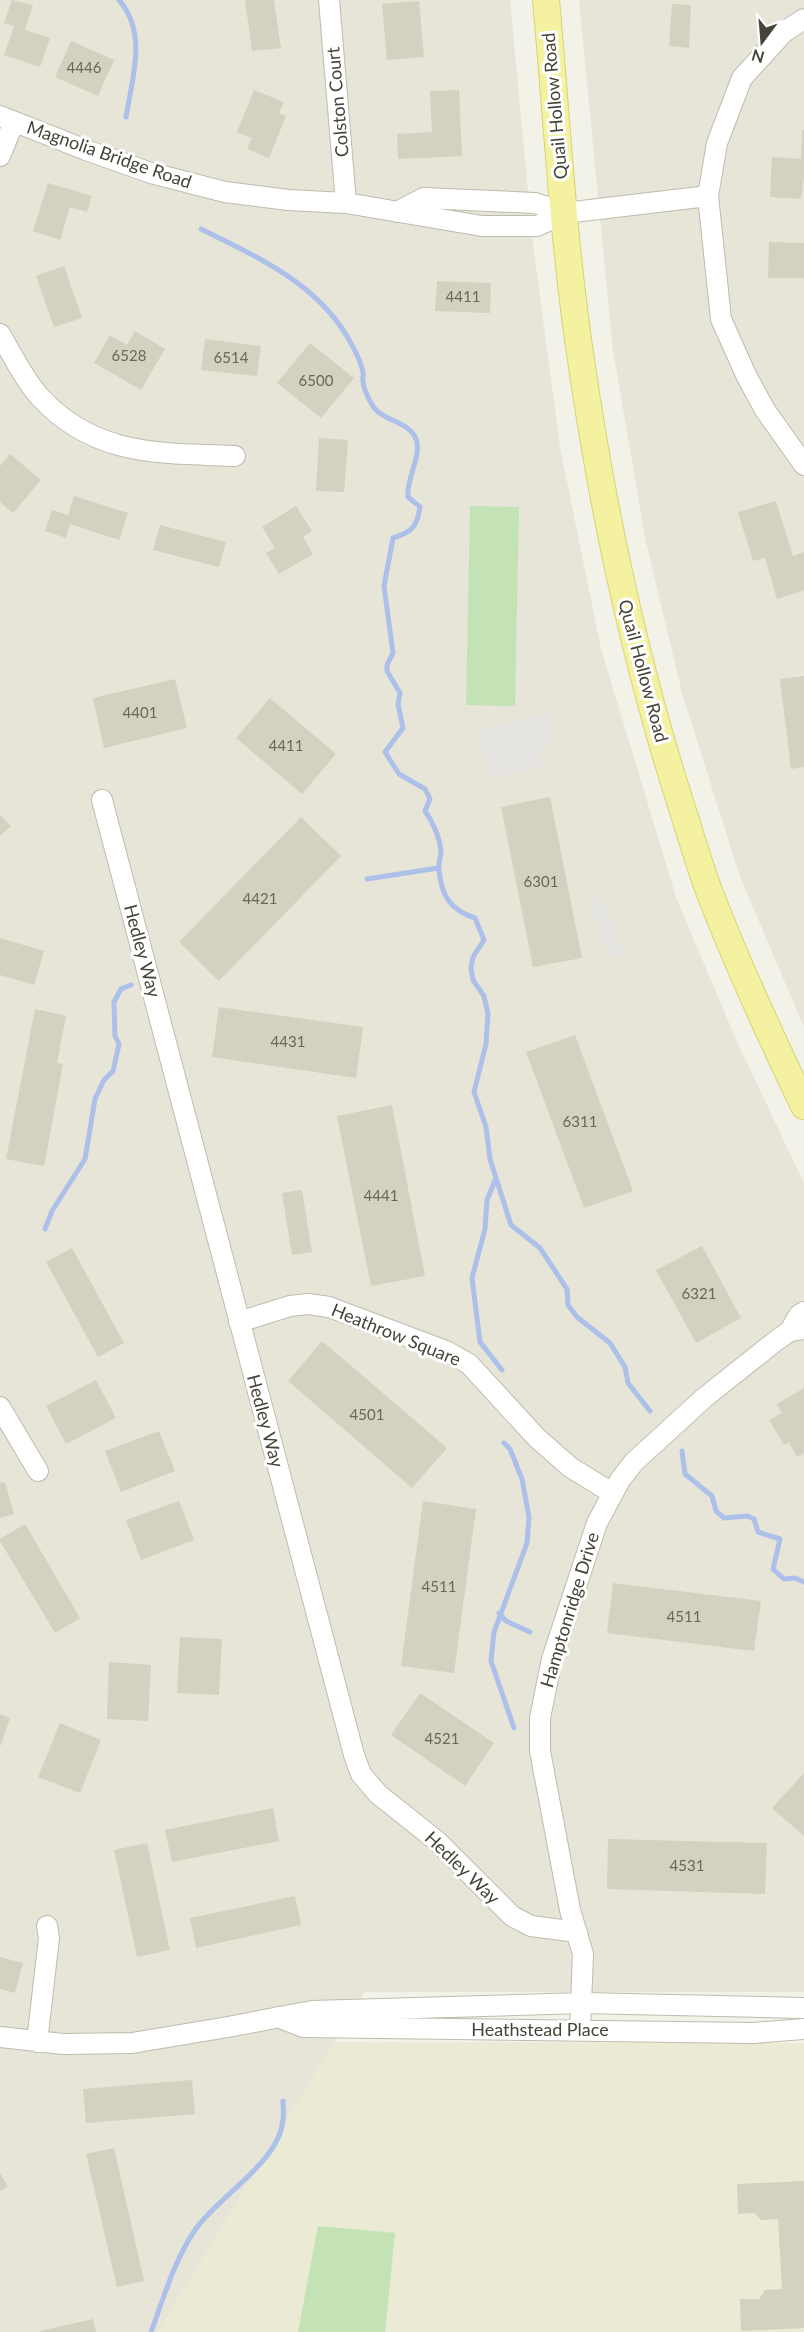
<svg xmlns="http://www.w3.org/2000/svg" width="804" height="2332" font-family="Lato,sans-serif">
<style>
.residential{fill:#e6e5d8}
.education{fill:#eaead5}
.green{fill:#c3e3b6}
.parking{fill:#e5e4e0}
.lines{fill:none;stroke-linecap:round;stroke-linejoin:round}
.stream{stroke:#acc0e9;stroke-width:5}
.building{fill:#d3d1c0}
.minor-casing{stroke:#bdbcad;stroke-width:22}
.major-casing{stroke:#d7d373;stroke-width:28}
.minor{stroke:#fff;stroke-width:20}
.major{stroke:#f4f1a1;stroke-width:26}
.labels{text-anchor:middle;stroke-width:6;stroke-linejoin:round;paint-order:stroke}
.number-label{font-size:15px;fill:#69675a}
.street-label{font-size:18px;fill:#464438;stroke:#fff}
</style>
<rect width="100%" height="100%" fill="#f3f2e9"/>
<path class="residential" d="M0,0H510L533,244L560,447L601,649L677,900L738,1044L804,1183V1992H365L158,2332H0Z
M579,0H804V1027L740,877L682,693L646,542L613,351Z"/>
<path class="education" d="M334,2042L804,2043V2332H158Z"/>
<path class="green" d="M470,506L519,507L515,706L466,705Z
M318,2226L395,2233L385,2332H298Z"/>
<path class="parking" d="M551,713L556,734L540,752L543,765L489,778L477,731Z
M600,895L625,953L611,959L587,900Z"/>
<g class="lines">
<path class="stream" d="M119,0C148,33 132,79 126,117
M201,229C259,258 322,285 353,347C357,354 361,364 363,372C364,376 362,377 363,381C363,388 371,405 376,410C387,421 410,423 416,439C422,457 406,478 408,497L420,507C417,527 412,532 393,538L384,586L393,653L387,665V671L400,693L398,704L403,728L385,752L399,774L425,789L430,799L425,811C434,824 439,835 441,850C441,857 438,863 439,869C441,895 450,910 475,918L484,940L473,957L471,968L473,980L484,996L488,1014L486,1044L474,1092L486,1127L490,1159L511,1225L540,1248L567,1289L568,1305L577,1317L610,1343L625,1367L628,1383L650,1411
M367,879L438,868
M496,1178L487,1200L485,1229L472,1278L480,1342L502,1370
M45,1229L52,1211L85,1159L95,1099L104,1080L113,1071L119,1044L115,1036L114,1002L121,989L131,985
M504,1443L510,1449L522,1479L529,1517L527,1543L494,1632L491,1661L514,1728
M682,1451L685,1474L712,1496L716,1511L724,1518L747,1516L754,1519L758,1532L780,1539L773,1569L784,1579L795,1578L804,1582
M499,1613L506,1621L530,1632
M151,2332C164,2297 174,2261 195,2230C218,2196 279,2163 283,2120C284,2114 283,2107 283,2101"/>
</g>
<path class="building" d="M12,0L33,5L25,30L50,38L40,67L4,55L14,26L4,23Z
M245,0H274L281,48L252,51Z
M419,1L424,57L387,60L382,4Z
M672,4L691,5L689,48L669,46Z
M71,41L114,60L98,96L55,77Z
M254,90L284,102L279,113L286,116L269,158L247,149L252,138L237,132Z
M459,90L462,156L398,159L397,134L432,132L430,91Z
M802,130H804V176L801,199L770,197L772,157L801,159Z
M48,183L92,196L87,212L70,207L60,240L33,231Z
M769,242L804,243V278H768Z
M64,266L82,318L54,327L36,276Z
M437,281L491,283L490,313L435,311Z
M135,331L165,349L141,390L94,363L110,335L127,345Z
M205,339L261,346L257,376L201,370Z
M310,343L354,378L321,418L277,383Z
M319,438L348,440L344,492L316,491Z
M10,454L41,480L13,513L0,502V466Z
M74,496L128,513L119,540L70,524L66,538L45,531L52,510L68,515Z
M776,501L793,556L804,552V590L777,599L765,558L753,561L738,512Z
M296,506L312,531L303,537L313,554L279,574L266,553L275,548L262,527Z
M160,525L226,542L219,567L153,550Z
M804,676V767L791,769L780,679Z
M175,679L187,728L104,748L93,698Z
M270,698L336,754L302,794L236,738Z
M550,797L582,958L533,967L501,807Z
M0,815L11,826L0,836Z
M301,817L341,856L219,981L179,942Z
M0,938L44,951L34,985L0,975Z
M219,1007L363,1027L356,1078L212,1057Z
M35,1009L66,1016L57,1063L63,1064L44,1166L6,1159Z
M575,1035L633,1191L584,1208L526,1052Z
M392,1105L425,1276L371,1286L337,1116Z
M302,1190L312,1252L292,1255L282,1193Z
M702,1246L741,1318L696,1343L656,1270Z
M72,1248L124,1343L98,1357L46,1262Z
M322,1341L447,1448L412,1488L288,1381Z
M96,1380L116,1418L66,1444L46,1406Z
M804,1388V1453L797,1457L789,1442L784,1445L769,1420L782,1413L777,1404Z
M159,1431L175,1471L121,1492L105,1451Z
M5,1482L14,1514L0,1518V1483Z
M179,1501L194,1540L141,1560L126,1520Z
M423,1501L476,1509L454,1673L401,1666Z
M25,1524L80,1618L55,1633L0,1541V1539Z
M613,1583L761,1601L754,1651L607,1633Z
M180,1637L222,1639L219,1695L177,1693Z
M109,1662L151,1665L148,1721L107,1719Z
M420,1693L494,1743L465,1786L391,1735Z
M0,1714L10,1718L0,1747Z
M60,1723L101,1740L80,1793L38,1777Z
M804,1773V1836L772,1808Z
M273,1808L279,1841L172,1862L165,1830Z
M608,1839L767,1843L765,1894L607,1889Z
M147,1843L170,1950L137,1957L114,1850Z
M295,1896L301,1925L196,1948L190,1918Z
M0,1957L23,1963L15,1993L0,1989Z
M192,2080L195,2114L86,2123L83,2089Z
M114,2148L144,2281L117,2287L86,2154Z
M0,2173L8,2187L0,2191Z
M804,2181V2328L741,2331L740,2299H759L765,2290L782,2289L778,2219L761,2220L755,2213L738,2214L737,2184Z
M93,2319L96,2332H40V2331Z"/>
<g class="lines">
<defs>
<path id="minor" d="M329,0L346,203
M804,19L784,32L742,78L717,143L708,196L721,319L746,375L765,410L804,465
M0,116L86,150L151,173L225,192L288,200L346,203L482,226H537L565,213L708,196
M0,156L14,122
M397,212L424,198L535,203L565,213
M0,334C12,354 23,378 39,396C94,457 161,453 235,456
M102,800L354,1755L361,1774L378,1794L437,1841L512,1916L531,1926L577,1932
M239,1322L290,1306L308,1304L329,1307L446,1351L469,1364L537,1438L570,1467L612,1493
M790,1331L799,1315L804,1312
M0,1407L38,1471
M278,2017L303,2027L753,2033L804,2029
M580,2030L583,1954L570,1910L540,1751V1718L552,1659L597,1523L620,1480L634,1462L704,1398L777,1340L790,1331L804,1329
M0,2037L63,2044L132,2043L228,2027L312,2011L582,2003L804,2008
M37,2042L49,1938L47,1926"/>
<path id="major" d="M546,0C557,120 563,241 581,360C603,513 635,662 682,808C691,836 699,864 709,891C737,964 770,1035 804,1106"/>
</defs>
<use href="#minor" class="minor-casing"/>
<use href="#major" class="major-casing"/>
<use href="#minor" class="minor"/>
<use href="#major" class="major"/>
</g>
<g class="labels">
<g class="number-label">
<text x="84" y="73">4446</text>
<text x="463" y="302">4411</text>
<text x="129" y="361">6528</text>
<text x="231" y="363">6514</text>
<text x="316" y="386">6500</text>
<text x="140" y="718">4401</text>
<text x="286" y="751">4411</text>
<text x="541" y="887">6301</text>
<text x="260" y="904">4421</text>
<text x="288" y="1047">4431</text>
<text x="580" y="1127">6311</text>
<text x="381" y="1201">4441</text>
<text x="699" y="1299">6321</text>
<text x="367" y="1420">4501</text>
<text x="439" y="1592">4511</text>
<text x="684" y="1622">4511</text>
<text x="442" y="1744">4521</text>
<text x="687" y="1871">4531</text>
</g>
<g class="street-label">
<text transform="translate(338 102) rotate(-95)" y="6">Colston Court</text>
<text transform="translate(555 106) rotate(-95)" y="6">Quail Hollow Road</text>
<text transform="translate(109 155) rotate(19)" y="6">Magnolia Bridge Road</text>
<text transform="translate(643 671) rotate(75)" y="6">Quail Hollow Road</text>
<text transform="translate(142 951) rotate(75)" y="6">Hedley Way</text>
<text transform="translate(396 1335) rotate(22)" y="6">Heathrow Square</text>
<text transform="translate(265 1421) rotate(75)" y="6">Hedley Way</text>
<text transform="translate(570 1610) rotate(-73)" y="6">Hamptonridge Drive</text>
<text transform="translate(462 1868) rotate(44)" y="6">Hedley Way</text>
<text x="540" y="2036">Heathstead Place</text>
</g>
</g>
<g transform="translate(762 42) rotate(196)" stroke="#ffffff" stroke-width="4.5" paint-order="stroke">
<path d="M0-4.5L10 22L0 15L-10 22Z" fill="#464438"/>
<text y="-9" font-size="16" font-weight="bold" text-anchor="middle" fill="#464438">N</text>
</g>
</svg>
